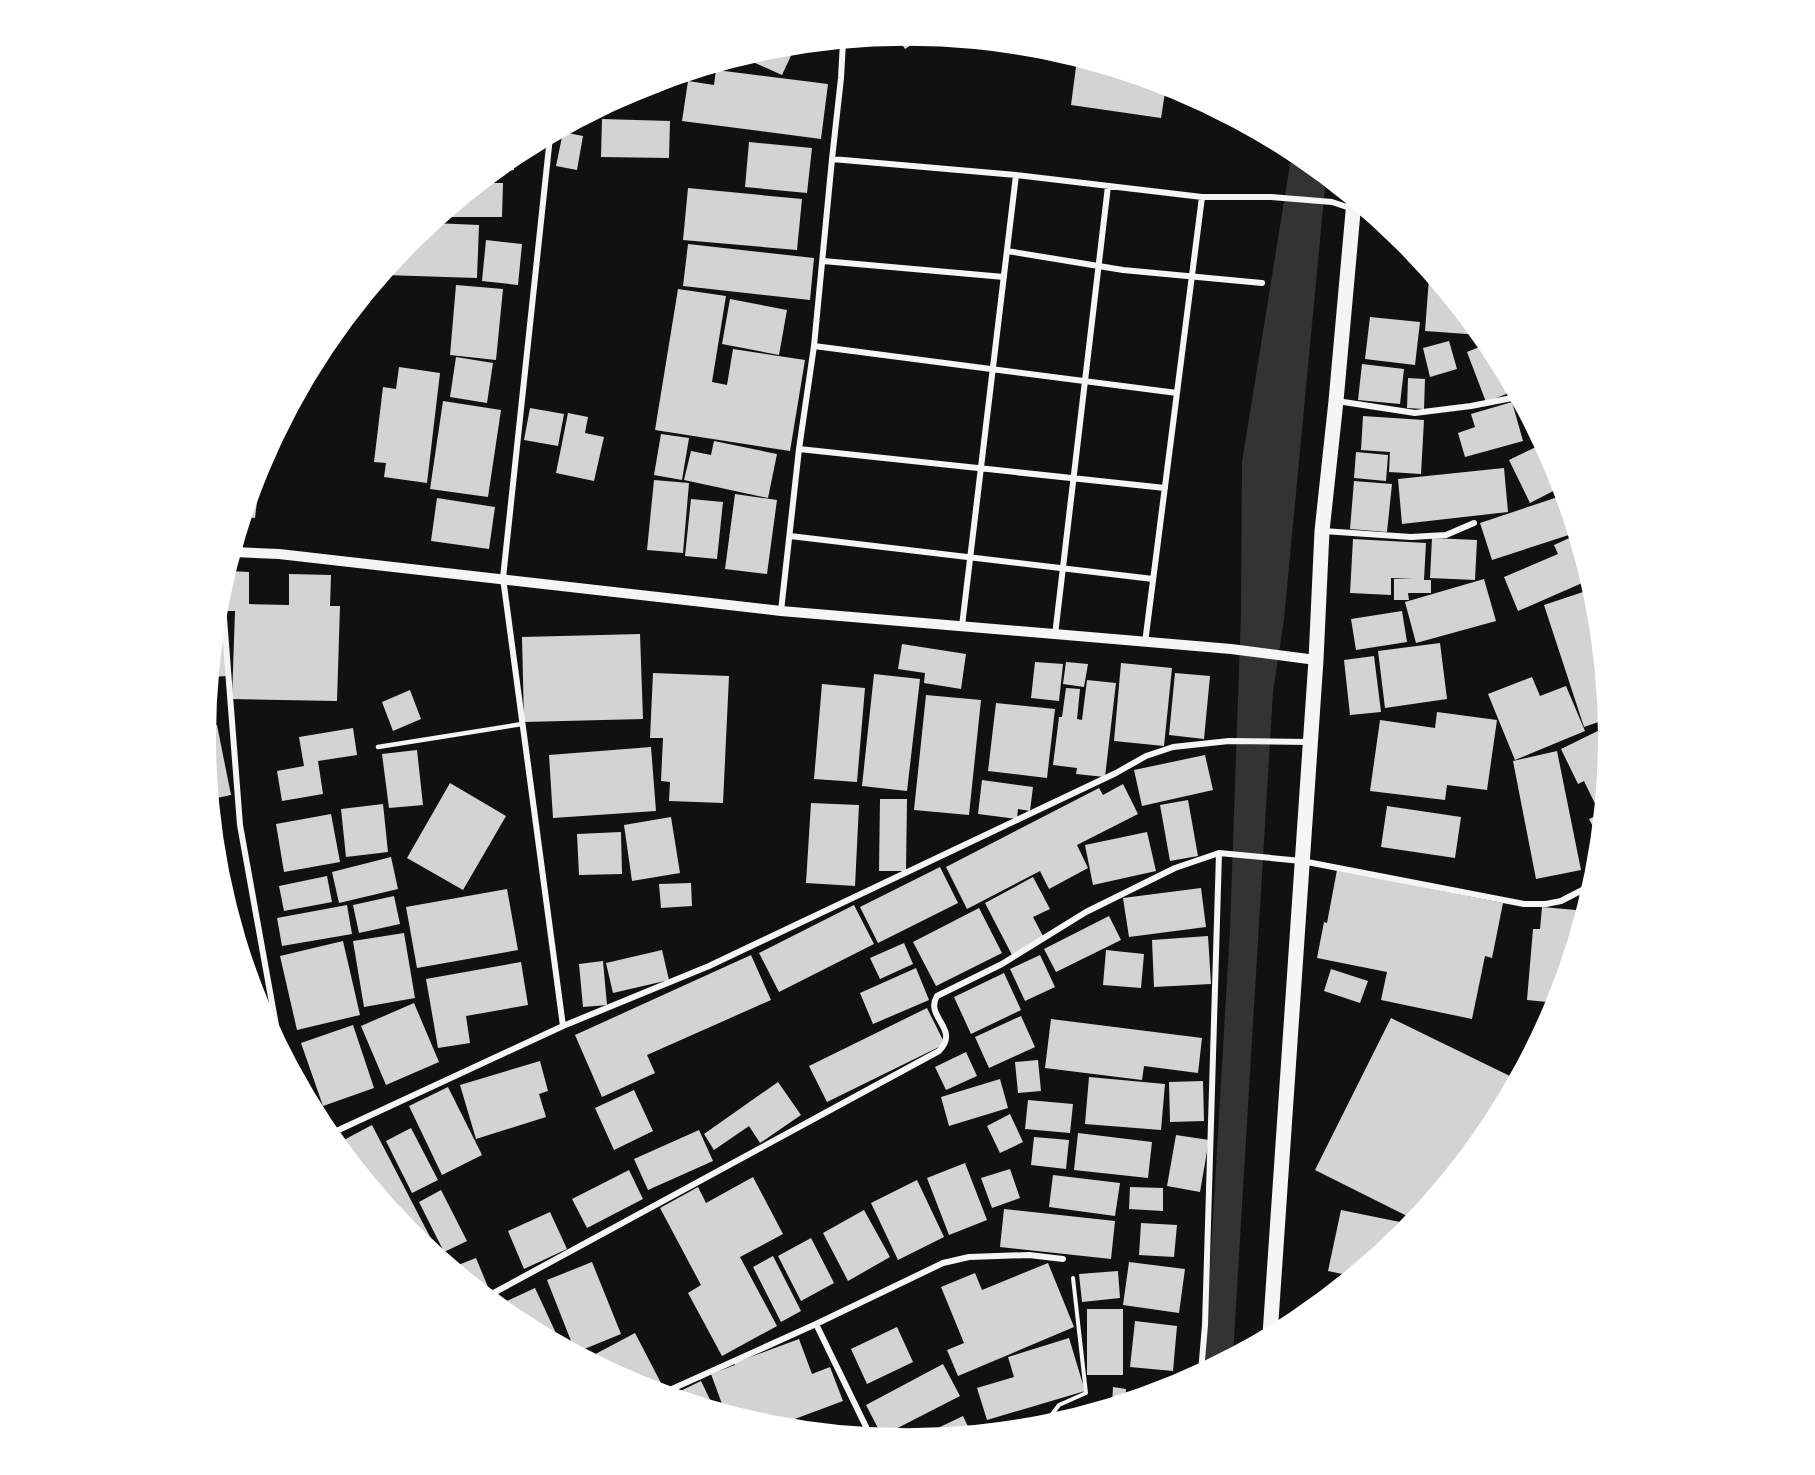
<svg xmlns="http://www.w3.org/2000/svg" width="1815" height="1475" font-family="'Roboto Condensed',sans-serif">
<style>
.water{fill:#333}
.building{fill:#d3d3d3}
.lines{fill:none;stroke-linecap:round;stroke-linejoin:round}
.path{stroke:#f5f5f5;stroke-width:4}
.service{stroke:#f5f5f5;stroke-width:4.5}
.minor{stroke:#f5f5f5;stroke-width:6}
.tertiary{stroke:#f5f5f5;stroke-width:10}
.primary{stroke:#f5f5f5;stroke-width:15}
</style>
<rect width="100%" height="100%" fill="#111"/>
<path class="water" d="M1292,152L1326,177L1284,619L1273,692L1233,1355L1201,1372L1208,1302L1230,929L1241,613L1242,462Z"/>
<path class="building" d="M908,36L923,37L905,49L897,37Z
M795,47L782,75L744,58L771,49Z
M1077,59L1166,86L1161,118L1071,105Z
M728,62L729,64L625,106L622,98L639,89Z
M716,70L828,84L821,139L682,121L688,81L714,85Z
M602,119L670,121L669,158L601,157Z
M563,132L583,136L577,170L556,166Z
M749,142L812,148L807,193L745,187Z
M512,159L514,170L495,173Z
M483,183H503L502,217H441Z
M688,188L802,199L797,250L683,240Z
M433,223L479,225L477,278L384,275L406,248H416L417,237Z
M486,240L522,244L518,285L482,281Z
M688,244L814,258L810,300L683,286Z
M1429,278H1434L1481,335L1425,331Z
M456,285L503,289L496,360L450,355Z
M678,289L726,296L712,382L727,385L733,349L805,360L790,451L655,430Z
M730,299L787,310L779,355L722,344Z
M1370,317L1420,322L1415,365L1365,359Z
M1449,341L1457,369L1430,377L1423,348Z
M1487,344L1514,391L1486,402L1467,352Z
M456,357L493,363L487,403L450,397Z
M1362,364L1404,369L1400,404L1358,400Z
M399,367L440,373L427,483L384,477L386,463L374,462L383,387L396,389Z
M1408,378L1425,379L1424,409L1407,408Z
M443,401L501,410L488,497L430,489Z
M1512,402L1523,441L1465,457L1458,433L1475,427L1471,414Z
M530,408L564,414L558,446L524,440Z
M568,413L588,417L585,433L604,437L594,481L556,473Z
M1363,416L1424,420L1421,474L1389,472L1390,452L1361,450Z
M661,434L689,438L682,480L654,475Z
M714,441L777,454L768,498L684,480L691,451L711,455Z
M1542,444L1556,469L1561,487L1530,503L1509,460Z
M1356,452L1388,455L1386,481L1354,478Z
M1504,468L1508,512L1402,524L1398,479Z
M654,480L689,483L683,553L647,550Z
M1354,481L1392,484L1387,532L1350,529Z
M255,484L259,485L255,518L245,517Z
M735,494L777,500L767,574L725,569Z
M1564,495L1575,533L1492,560L1480,523Z
M437,498L495,507L489,549L431,541Z
M691,499L723,502L717,559L685,556Z
M1576,535L1589,580L1518,611L1504,577L1558,554L1554,545Z
M1432,538L1477,540L1475,580L1430,578Z
M1353,539L1426,543L1424,580H1431V593H1408L1409,600H1394V579H1413L1391,578V595L1350,593Z
M228,571L249,572V604L289,605V574L331,575L330,606H340L337,701L232,699L235,611H227Z
M1484,579L1496,621L1416,643L1405,602Z
M1592,589L1596,601L1607,719L1584,727L1544,605Z
M219,605L227,676L212,677Z
M1402,611L1407,642L1356,650L1351,619Z
M640,634L643,719L524,722L522,637Z
M1440,643L1447,699L1385,708L1378,651Z
M902,644L966,654L961,689L924,683L925,673L898,669Z
M1374,656L1381,712L1350,715L1344,660Z
M1035,662L1063,664L1059,701L1031,698Z
M1066,662L1088,664L1084,687L1063,684Z
M1121,663L1172,668L1164,746L1114,741Z
M653,673L729,676L723,803L669,801L670,782L661,781L663,738H650Z
M1175,673L1210,676L1204,739L1169,735Z
M874,674L920,679L907,791L862,786Z
M1532,677L1540,696L1566,686L1585,731L1515,760L1488,694Z
M1087,680L1116,683L1105,777L1076,774L1077,768L1053,765L1059,717H1062L1066,688L1080,689L1077,719L1082,720Z
M822,684L865,688L857,782L814,779Z
M410,690L421,719L393,731L382,702Z
M926,695L981,700L969,815L914,810Z
M996,703L1055,709L1047,778L988,771Z
M1437,712L1497,720L1487,790L1447,785L1445,800L1370,791L1380,720L1435,728Z
M217,725L231,795L212,799L206,737L207,727Z
M1608,726L1609,738L1599,838L1589,819L1600,814L1584,781L1578,784L1561,749Z
M353,728L357,755L318,761L323,794L282,801L277,771L304,766L299,737Z
M651,747L656,811L553,818L549,755Z
M417,750L423,805L389,808L382,754Z
M1557,751L1581,870L1536,879L1513,761Z
M1205,755L1213,790L1142,806L1134,770Z
M982,780L1033,787L1030,811L1018,809L1017,819L978,814Z
M450,783L506,816L463,890L407,858Z
M1123,784L1138,814L1077,845L1088,868L1049,889L1040,871L967,909L946,867L1099,788L1103,795Z
M880,799H907L906,871H879Z
M1188,800L1198,856L1170,861L1160,805Z
M811,803L859,805L855,886L806,883Z
M383,804L388,852L346,857L341,809Z
M1387,806L1461,817L1455,858L1381,847Z
M331,814L340,862L284,872L276,824Z
M671,817L680,873L632,881L624,825Z
M621,832L622,874L579,875L577,834Z
M1147,832L1156,871L1093,885L1085,845Z
M391,857L398,889L339,903L332,872Z
M940,867L958,903L878,943L860,907Z
M1337,870L1503,903L1492,958L1485,956L1472,1019L1381,1000L1387,972L1317,958L1324,922L1327,923Z
M327,876L332,902L284,911L279,886Z
M1033,877L1050,909L1033,917L1044,938L1012,955L985,903Z
M691,883L692,906L661,908L659,884Z
M1201,888L1206,927L1129,937L1123,898Z
M507,889L518,950L417,968L406,907Z
M394,896L400,924L359,933L353,905Z
M347,905L352,934L282,946L277,918Z
M854,905L874,944L779,992L759,953Z
M1542,907L1576,910L1573,949L1557,1003L1527,1000L1533,929H1540Z
M979,908L1002,953L936,986L913,942Z
M1109,916L1121,940L1056,972L1044,949Z
M404,933L415,998L364,1007L353,941Z
M1208,936L1211,984L1154,987L1152,940Z
M343,941L360,1015L297,1030L280,956Z
M904,943L913,964L880,979L870,958Z
M662,950L669,980L613,993L606,963Z
M1106,950L1144,954L1141,988L1103,985Z
M751,955L771,1000L647,1055L655,1073L602,1097L575,1035Z
M1040,955L1055,987L1025,1001L1010,969Z
M603,961L607,1005L583,1007L579,964Z
M521,962L528,1005L466,1016L470,1043L438,1048L426,979Z
M916,968L929,1000L873,1024L860,993Z
M1331,969L1368,981L1360,1003L1324,991Z
M1004,973L1021,1010L971,1034L954,997Z
M414,1003L439,1062L386,1085L361,1026Z
M927,1008L945,1044L827,1102L809,1066Z
M1021,1016L1035,1047L989,1068L975,1037Z
M1391,1018L1516,1079L1491,1128L1415,1220L1315,1170Z
M1051,1019L1202,1038L1198,1073L1144,1066L1142,1080L1045,1068Z
M353,1025L374,1088L323,1106L301,1043Z
M966,1052L977,1076L946,1090L935,1067Z
M1038,1060L1041,1091L1018,1093L1015,1062Z
M540,1061L548,1091L539,1094L546,1117L476,1139L460,1085Z
M1089,1077L1165,1084L1161,1130L1085,1124Z
M1000,1079L1008,1108L949,1126L941,1097Z
M1203,1081L1204,1121L1170,1122L1169,1082Z
M778,1082L801,1115L760,1143L749,1126L714,1150L704,1134Z
M448,1087L482,1155L442,1175L409,1106Z
M634,1090L653,1131L614,1150L595,1108Z
M1028,1100L1073,1104L1070,1133L1025,1129Z
M1010,1114L1023,1142L1000,1153L987,1126Z
M372,1125L441,1258L411,1233L346,1153L340,1142Z
M411,1128L438,1180L412,1193L386,1141Z
M699,1130L713,1161L648,1190L634,1159Z
M1078,1133L1152,1142L1148,1178L1074,1170Z
M1176,1135L1209,1140L1200,1192L1167,1186Z
M1034,1137L1069,1140L1066,1169L1031,1165Z
M965,1163L987,1220L949,1235L927,1178Z
M1010,1169L1020,1198L992,1208L981,1178Z
M629,1170L643,1199L587,1228L572,1199Z
M1053,1175L1120,1183L1115,1216L1049,1207Z
M753,1177L783,1234L740,1257L777,1326L722,1356L688,1293L701,1285L660,1208L698,1187L706,1203Z
M917,1180L944,1237L898,1260L871,1203Z
M1130,1187L1163,1188V1211L1129,1209Z
M441,1190L467,1241L444,1252L419,1202Z
M1004,1209L1115,1221L1111,1259L1000,1247Z
M864,1210L890,1257L848,1281L823,1233Z
M1341,1210L1405,1223L1403,1234L1352,1276L1328,1271Z
M550,1212L567,1249L524,1269L508,1231Z
M1141,1223L1177,1225L1174,1257L1139,1255Z
M811,1238L834,1283L801,1301L778,1256Z
M773,1256L801,1311L781,1322L753,1267Z
M476,1258L488,1287L480,1290L453,1267Z
M592,1262L621,1334L577,1352L575,1351L547,1280Z
M1129,1262L1185,1269L1179,1313L1123,1305Z
M1048,1263L1074,1327L958,1376L947,1350L964,1343L941,1287L975,1273L982,1290Z
M1118,1271L1120,1298L1082,1302L1079,1274Z
M535,1288L561,1344L517,1321L498,1305Z
M1087,1309H1123V1375H1087Z
M1135,1321L1177,1326L1173,1371L1130,1367Z
M897,1327L913,1362L867,1384L851,1349Z
M635,1333L661,1383L650,1389L639,1385L588,1358Z
M1069,1338L1085,1391L987,1420L977,1388L1014,1377L1008,1357Z
M799,1339L812,1374L830,1367L843,1401L776,1426L725,1412L711,1374L735,1365L734,1363Z
M943,1364L960,1396L882,1436L866,1405Z
M701,1381L714,1408L672,1395Z
M1113,1387L1126,1389L1125,1401L1112,1405Z
M1161,1389V1390L1133,1399L1132,1393Z
M963,1416L971,1433L917,1438Z"/>
<g class="lines">
<path class="path" d="M1043,1426L1059,1405L1086,1393L1073,1278"/>
<path class="service" d="M378,747L522,724"/>
<path class="minor" d="M832,159L1016,175L1202,197H1271L1332,202L1353,209
M1007,251L1123,270L1262,283
M823,261L1004,277
M814,346L1177,393
M1337,401L1415,413L1471,406L1517,397
M799,449L1165,488
M1323,531L1411,537L1446,535L1474,523
M790,536L1153,579
M222,592L240,825L279,1042
M781,611L799,449L814,346L832,159L841,78L843,42
M962,626L1016,175
M1055,635L1108,186
M1145,643L1202,197
M563,1026L709,966L1116,773L1146,756L1173,747L1229,741L1310,742
M330,1134L563,1026L503,578L550,137
M488,1296L939,1051C961,1029 924,1017 937,996L1002,964L1086,912L1175,868L1219,853L1302,861L1524,904H1546L1561,901L1592,885
M1201,1372L1205,1325L1219,853
M663,1393L816,1324
M870,1435L816,1324L943,1263L969,1257L1029,1255L1063,1259"/>
<path class="tertiary" d="M234,552L279,554L781,611L1231,649L1316,660"/>
<path class="primary" d="M1270,1335L1316,660L1322,531L1336,401L1354,201"/>
</g>
<path d="M0 0H1815V1475H0ZM216 737a691 691 0 1 1 1382 0a691 691 0 1 1-1382 0Z" fill="#fff" fill-rule="evenodd"/>
</svg>
